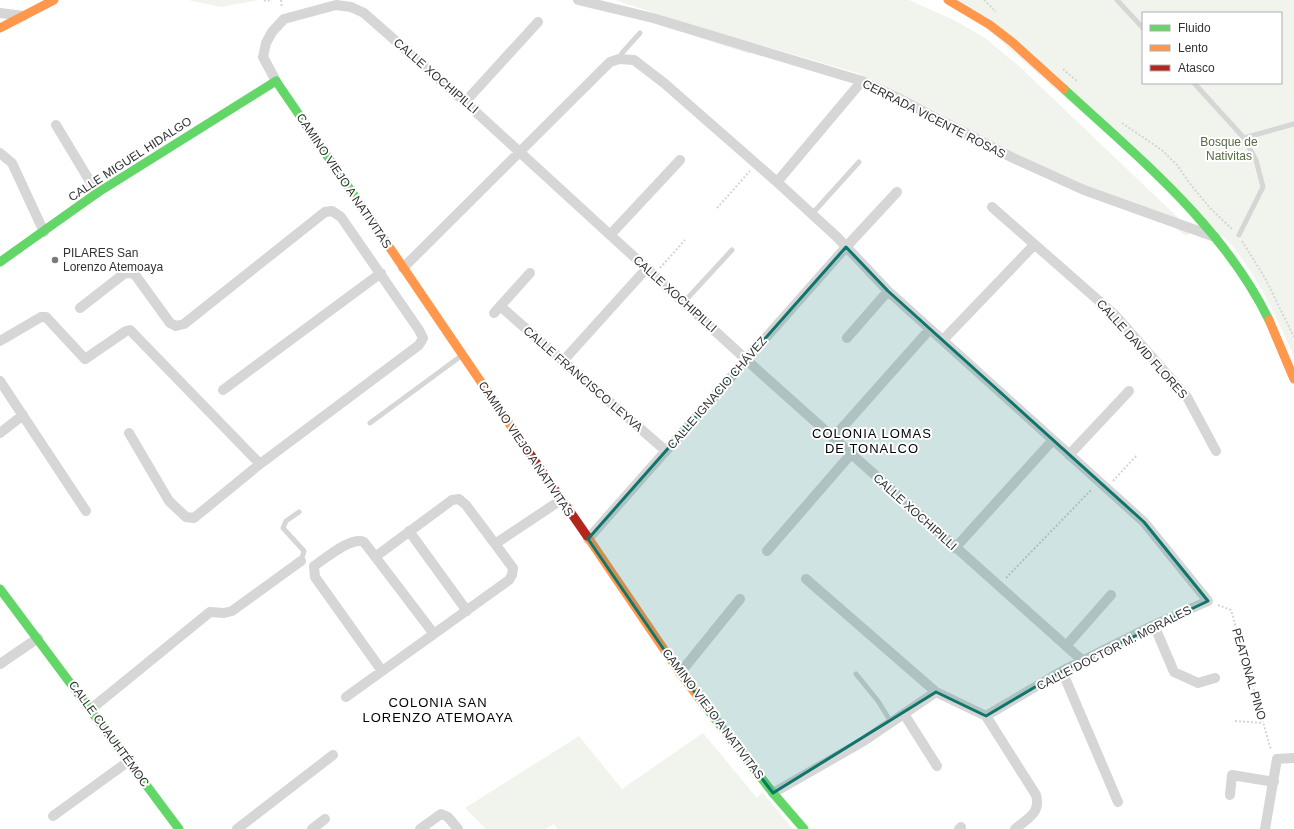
<svg xmlns="http://www.w3.org/2000/svg" width="1294" height="829" font-family="Helvetica,sans-serif">
<style>
.green{fill:#f1f4ed;fill-rule:evenodd}
.lines{fill:none;stroke-linecap:round;stroke-linejoin:round}
.path{stroke:#d5d5d5;stroke-width:2;stroke-dasharray:2 2;stroke-linecap:butt}
.lane{stroke:#d6d6d6;stroke-width:5}
.street{stroke:#d6d6d6;stroke-width:10}
.fast{stroke:#63d668;stroke-width:9}
.slow{stroke:#ff974d;stroke-width:9}
.jam{stroke:#b3261e;stroke-width:9}
.marked{fill:#0f766e;fill-opacity:0.2;stroke:#0f766e;stroke-width:3;stroke-linejoin:round}
.poi-dot{fill:#7a7a7a;stroke:#fff;stroke-width:1.5}
.labels{text-anchor:middle;stroke-width:4;stroke-linejoin:round;paint-order:stroke}
.street-label{font-size:12px;fill:#323232;stroke:#fff}
.park-label{font-size:12px;fill:#546c41;stroke:#fff}
.poi-label{font-size:12px;fill:#323232;stroke:#fff;text-anchor:start}
.neighbourhood-label{font-size:13px;letter-spacing:1px;fill:#000;stroke:#fff}
</style>
<rect width="100%" height="100%" fill="#fff"/>
<path class="green" d="M188,0H259L221,7Z
M615,0H909L956,21L985,38L1019,66L1193,232L1186,236L1175,228L1074,191L999,154L942,114L857,73L754,43L750,54L660,25L664,16Z
M954,0H1294V356C1276,316 1257,275 1228,241ZM1143,13H1281V83H1143Z
M703,733L757,798L762,792L793,829H557L554,824L545,829H486L465,808L579,736L622,789Z"/>
<g class="lines">
<path class="path" d="M264,0L266,1L272,0
M281,0L282,8
M984,0L996,12
M1063,69L1078,82
M1122,123L1163,151L1177,165L1191,185L1210,208L1233,230
M717,208L750,171
M1242,241L1265,278L1294,337
M660,268L685,240
M1113,481L1137,455
M1006,578L1092,489
M1218,605L1231,610L1271,750
M1235,721L1263,723"/>
<path class="lane" d="M1117,0L1143,28
M619,59L622,53L640,33
M1194,83L1244,138L1256,160L1263,187L1239,235
M1244,138L1294,124
M812,214L859,162
M684,302L732,250
M370,423L461,356
M299,512L286,521L283,528L304,551L301,561
M856,674L878,701L891,722"/>
<path class="street" d="M578,0L653,18L862,81L898,98L1013,158L1084,190L1215,237
M0,13L23,16
M276,81L263,57L266,43L272,32L284,19L336,5L351,7L364,13L465,102L762,374L1083,661
M465,102L538,22
M56,125L97,193
M0,153L12,163L44,232
M777,182L862,81
M992,207L1115,315L1187,397L1216,451
M610,235L680,160
M403,268L610,62L619,59L634,60L664,83L777,182L837,237L888,291L1144,522L1208,601L1154,625L1062,671L986,716
M500,306L666,451
M80,308L125,273H131L136,276L170,323L176,326L184,324L325,212L332,211L341,217L419,330L423,338L419,345L260,464L194,518L186,517L169,501L129,433
M494,313L530,273
M847,338L888,291
M943,340L1034,245
M0,341L41,317H46L85,359L126,331L130,330L260,464
M563,361L647,268
M0,381L86,511
M223,390L381,273
M0,433L23,415
M833,438L930,329
M1069,455L1129,391
M409,531L467,611
M588,539L846,247L897,192
M495,544L561,500
M955,548L1052,441
M767,551L851,454
M806,579L936,692
M1154,625L1174,672L1198,683L1215,678
M1066,646L1111,595
M0,664L38,638
M382,671L315,577L314,566C325,559 351,536 364,542L434,634
M1062,671L1118,802
M680,673L740,599
M346,697L509,580L512,575L513,568L466,505L459,499L452,500L375,557
M91,709L210,612L224,613L232,611L301,561
M904,714L937,766
M986,716L1036,795C1041,813 1028,818 1015,829
M773,793L862,742L936,692L986,716
M1230,795L1232,775L1274,782
M53,816L129,761
M237,829L333,755
M312,829L325,819
M420,829L441,814L448,817L458,829
M959,829L961,827
M1265,829L1277,759L1294,758"/>
<path class="fast" d="M1064,89C1140,159 1223,226 1269,320
M0,262L97,193L276,81L371,220
M0,589L179,829
M705,706L773,793L804,829"/>
<path class="slow" d="M948,0L990,25L1012,42L1064,89
M0,28L54,0
M371,220L517,435
M1269,320L1294,379
M587,536L680,673L705,706"/>
<path class="jam" d="M517,435L587,536"/>
</g>
<path class="marked" d="M846,247L888,291L1144,522L1208,601L1062,671L986,716L936,692L773,793L680,673L588,539Z"/>
<circle class="poi-dot" cx="55" cy="260" r="4"/>
<g class="labels">
<g class="street-label">
<text transform="translate(436 76) rotate(41)" y="4">CALLE XOCHIPILLI</text>
<text transform="translate(934 119) rotate(27)" y="4">CERRADA VICENTE ROSAS</text>
<text transform="translate(130 159) rotate(-33)" y="4">CALLE MIGUEL HIDALGO</text>
<text transform="translate(344 181) rotate(56)" y="4">CAMINO VIEJO A NATIVITAS</text>
<text transform="translate(675 294) rotate(42)" y="4">CALLE XOCHIPILLI</text>
<text transform="translate(1142 349) rotate(48)" y="4">CALLE DAVID FLORES</text>
<text transform="translate(583 379) rotate(41)" y="4">CALLE FRANCISCO LEYVA</text>
<text transform="translate(717 393) rotate(-49)" y="4">CALLE IGNACIO CHÁVEZ</text>
<text transform="translate(526 449) rotate(56)" y="4">CAMINO VIEJO A NATIVITAS</text>
<text transform="translate(915 512) rotate(42)" y="4">CALLE XOCHIPILLI</text>
<text transform="translate(1114 648) rotate(-27)" y="4">CALLE DOCTOR M. MORALES</text>
<text transform="translate(1249 674) rotate(74)" y="4">PEATONAL PINO</text>
<text transform="translate(713 714) rotate(53)" y="4">CAMINO VIEJO A NATIVITAS</text>
<text transform="translate(109 734) rotate(54)" y="4">CALLE CUAUHTÉMOC</text>
</g>
<g class="park-label">
<text x="1229" y="146">Bosque de<tspan x="1229" dy="14">Nativitas</tspan></text>
</g>
<g class="poi-label">
<text x="63" y="257">PILARES San<tspan x="63" dy="14">Lorenzo Atemoaya</tspan></text>
</g>
<g class="neighbourhood-label">
<text x="872" y="438">COLONIA LOMAS<tspan x="872" dy="15">DE TONALCO</tspan></text>
<text x="438" y="707">COLONIA SAN<tspan x="438" dy="15">LORENZO ATEMOAYA</tspan></text>
</g>
</g>
<rect x="1142" y="12" width="140" height="72" fill="#ffffff" stroke="#adadad"/>
<rect x="1150" y="25" width="20" height="6" fill="#63d668" stroke="#adadad"/>
<text x="1178" y="32" font-size="12" fill="#323232">Fluido</text>
<rect x="1150" y="45" width="20" height="6" fill="#ff974d" stroke="#adadad"/>
<text x="1178" y="52" font-size="12" fill="#323232">Lento</text>
<rect x="1150" y="65" width="20" height="6" fill="#b3261e" stroke="#adadad"/>
<text x="1178" y="72" font-size="12" fill="#323232">Atasco</text>
</svg>
